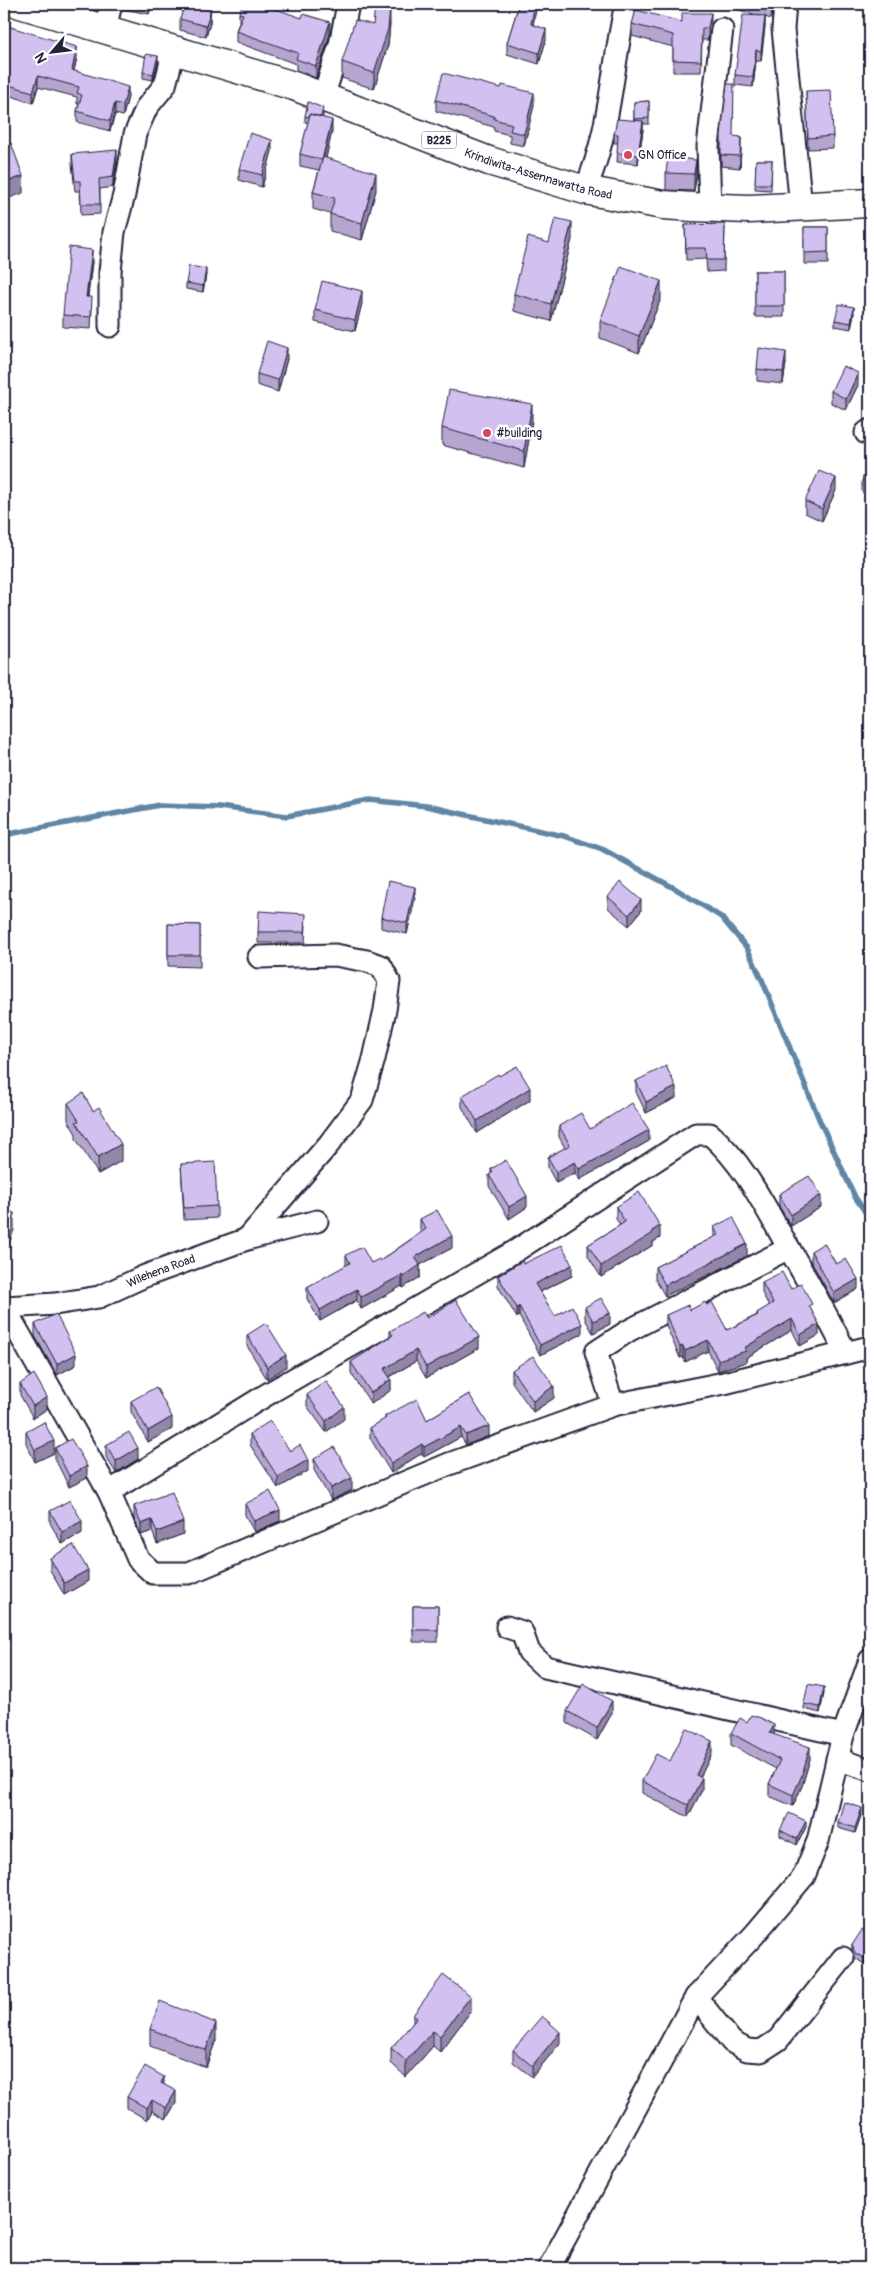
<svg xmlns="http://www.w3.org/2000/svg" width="874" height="2272" font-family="Pangolin,sans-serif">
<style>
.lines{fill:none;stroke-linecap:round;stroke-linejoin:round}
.stream{stroke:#6086a5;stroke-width:5.5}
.minor-casing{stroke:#22223b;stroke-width:25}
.major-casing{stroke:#22223b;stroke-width:31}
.minor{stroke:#fff;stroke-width:21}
.major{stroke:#fff;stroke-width:28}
.wall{fill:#b5a5cf;stroke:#22223b}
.shaded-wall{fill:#9386a9;stroke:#22223b}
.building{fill:#d2c0f1;stroke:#22223b}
.poi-dot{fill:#d1495b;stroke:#fff;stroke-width:2}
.labels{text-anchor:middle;stroke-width:5;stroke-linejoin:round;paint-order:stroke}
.shield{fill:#fff;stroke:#646476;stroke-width:1}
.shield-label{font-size:11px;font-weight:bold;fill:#22223b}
.poi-label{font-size:12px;fill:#22223b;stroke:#fff;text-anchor:start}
.street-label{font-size:12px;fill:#22223b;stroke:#fff}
</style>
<rect width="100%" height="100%" fill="#fff"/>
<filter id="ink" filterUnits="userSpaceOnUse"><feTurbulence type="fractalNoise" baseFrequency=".02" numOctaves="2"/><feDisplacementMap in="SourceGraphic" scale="10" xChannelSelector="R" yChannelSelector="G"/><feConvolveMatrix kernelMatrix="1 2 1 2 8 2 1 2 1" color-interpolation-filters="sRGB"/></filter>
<g filter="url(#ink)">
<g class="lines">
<path class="stream" d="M4,835L160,805L219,807L287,816L370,800L426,806L564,836L602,849L676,889L721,917L747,948L763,982L819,1119L855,1197L870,1219"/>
<defs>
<g id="minor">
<path d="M785,4L783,29L801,207"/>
<path d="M105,29L111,4"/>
<path d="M323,97L340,45L348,4"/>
<path d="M585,190C611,131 612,65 626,4"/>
<path d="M710,207L708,146L722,29"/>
<path d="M110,326V272L114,232L124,195L135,134L147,107L165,85L170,66L171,49"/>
<path d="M866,433L870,430"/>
<path d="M247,1239L329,1144L362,1100L374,1059L385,1010L389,981L381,966L367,961L335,955L259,957"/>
<path d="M4,1307L109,1492L138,1559L153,1573H189L449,1464L613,1405L724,1383L846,1353"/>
<path id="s1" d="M5,1307L55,1304L99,1297L145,1276L247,1239L317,1221"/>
<path d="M613,1405L596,1352L628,1331L789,1248"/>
<path d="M109,1492L271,1392L517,1250L696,1134H710C742,1162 762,1201 783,1238C805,1276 826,1313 846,1353L870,1347"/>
<path d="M507,1627L522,1632L529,1652L545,1667L843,1735"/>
<path d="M837,1759L870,1770"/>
<path d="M696,1997L732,2042L747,2050L761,2051L778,2040L843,1958"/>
<path d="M549,2268L696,1997L754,1935L804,1876L818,1841L843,1735L870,1660"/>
</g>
<g id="major">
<path id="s2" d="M20,4L294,86L489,161L585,190L663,205L693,207L749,209L870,203"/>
</g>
</defs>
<use href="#minor" class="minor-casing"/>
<use href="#major" class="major-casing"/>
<use href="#minor" class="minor"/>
<use href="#major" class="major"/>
</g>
<path class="wall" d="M123,4H152L149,14L123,9Z
M211,4L210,23L206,37L180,30V19Z
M268,4V6L330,34L316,78L296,70V64L236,42V31L239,22V13Z
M515,4H537L533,25L546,40L539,64L507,54V43L518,7L515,6Z
M725,4H773L771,19L765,17V26L761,61H756L753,87L735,85V75L760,16L725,6Z
M4,10L10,21L9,26L77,57L74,71L128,97L123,116L115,114L110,131L77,122V111L79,104H77V97L38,87L33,103L5,94L4,99Z
M682,22L711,25L708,40H702L701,72H673V47L632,36V24Z
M390,24L388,45L374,89L342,78V62L373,25Z
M158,62L153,80L143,78V72Z
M806,91L833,136V148L808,149Z
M436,100L534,105L524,146L510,143V135L494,131V127L436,111Z
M649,101V124H643V130L638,164L617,162L618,143H614V134L634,121V102Z
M323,114V117L332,131L326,158L376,190L362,240L330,231V214L313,209V192L319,170L300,166V154L308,123L305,122V116Z
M721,135L741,148L740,168L721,166Z
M272,151L262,187L239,180V169Z
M72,154L117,160L113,187L100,189V214L81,215L80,191H75L72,164Z
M696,160V177L694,191L666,190V173Z
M756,160H772L771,190L755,189Z
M725,224L724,271L707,272L706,259L686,260L685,225Z
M804,227H828V264H804Z
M572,239L551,321L514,311V294Z
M92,262L88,297L92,309L91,329L63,327V315Z
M755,271H784V317H755Z
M206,274L203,292L186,289V283Z
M661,298L639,353L600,338V321Z
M362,303L355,331L315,322V310Z
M854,313L851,329L835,326V320Z
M287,359L278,392L257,385V374Z
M786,363L783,384L757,381V369Z
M858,385L846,410L831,403V391Z
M532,421L524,468L442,445V428Z
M870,457V495L862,492V481Z
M836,490L822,521L805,513V501Z
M608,897L641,911L629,926L608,908Z
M415,898L407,934L381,928V917Z
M168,924L200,925V967L168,966Z
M306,925L305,943H258V932Z
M499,1076L530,1100L477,1133L462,1107V1096Z
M636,1081L676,1098L646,1113L636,1092Z
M68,1103L121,1161L98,1174L76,1139V1134L68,1120Z
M559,1126L590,1129L649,1141L579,1180L575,1173L556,1183L548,1168V1157L565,1148L559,1137Z
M181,1164L217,1206V1218L184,1220Z
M491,1169L527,1207L509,1219L489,1186V1175L491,1174Z
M779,1194L821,1207L791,1226L779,1206Z
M616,1207L660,1238L653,1242V1245L601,1277L588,1256V1245L620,1225L616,1219Z
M420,1219L452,1248L420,1265V1277L403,1288L402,1286L361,1309L357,1300L320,1321L307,1299V1287L346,1266V1255L371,1263L380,1261L421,1232L420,1231Z
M714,1227L747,1256L665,1296L655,1279V1267L714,1237Z
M811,1251L858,1289L834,1303L811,1261Z
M523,1264L572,1276L540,1292L555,1316L582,1334L540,1355L519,1316L517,1318L498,1286V1276Z
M762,1282L791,1289L812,1311L819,1335L800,1346L792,1330L746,1358V1362L718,1371L708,1351L685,1362L683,1357L680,1358L666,1326V1315L690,1310L707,1305L727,1330L757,1315V1313L769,1306L762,1293Z
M870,1286V1302L866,1294V1289Z
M585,1307L610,1324L593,1333L585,1319Z
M427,1318L479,1348L426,1378L416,1361L390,1377L391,1390L371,1404L351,1373V1362L390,1337V1331Z
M35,1324L76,1365L57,1375L35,1336Z
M247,1335L286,1367L267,1379L247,1346Z
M512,1370L554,1398L533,1412L512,1382Z
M20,1384L47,1409L33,1418L20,1395Z
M469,1394L489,1436L466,1445L461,1437L424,1457L422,1453L391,1473L370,1438V1428L385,1419V1416L427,1420Z
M307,1395L344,1419L326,1432L307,1406Z
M131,1401L172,1429L148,1442L131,1412Z
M26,1432L54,1453L35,1462L26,1443Z
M250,1434L290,1451L308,1471L278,1488L250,1445Z
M106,1445L138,1459L116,1473L106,1457Z
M55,1448L87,1478L69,1487L55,1459Z
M314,1459L352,1490L331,1500L314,1470Z
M245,1504L280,1521L254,1532L245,1515Z
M134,1506L183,1534L157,1544L152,1531L141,1535L134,1518Z
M50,1511L82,1533L62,1544L50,1523Z
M50,1558L88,1581L64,1595L50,1570Z
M413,1606H438V1642H413Z
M824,1693L820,1713L804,1709V1704Z
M567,1711L612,1713L597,1740L567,1723Z
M731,1733L774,1734L810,1759L802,1786L793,1806L769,1796V1784L776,1769L731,1745Z
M712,1753L700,1777L702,1790L688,1817L642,1793V1781L670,1761Z
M862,1813L855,1833L838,1828V1822Z
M806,1827L797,1845L780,1836V1830Z
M870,1935V1953L864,1964L855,1958L852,1950V1945Z
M471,2011L440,2052L433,2046L406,2077L391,2063V2048L413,2023V2015Z
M150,2029L216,2040L206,2067L150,2046Z
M560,2043L532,2077L513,2062V2050Z
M164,2085L176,2103L166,2119L152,2111L147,2120L127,2108V2097Z"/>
<path class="shaded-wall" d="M149,4H152L149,14Z
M535,4H537L531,35V24Z
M390,8V24L388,45L374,89V73Z
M10,11V21L7,36V26Z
M210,12V23L206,37V26Z
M711,13V25L708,40V28Z
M765,16V26L761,61V51Z
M330,22V34L316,78V66Z
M546,29V40L539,64V53Z
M77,47V57L72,80V70Z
M756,50V61L753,87V77Z
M158,56V62L153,80V74Z
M38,76V87L33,103V92Z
M128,87V97L123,116V105Z
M534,93V105L524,146V134Z
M115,103V114L110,131V121Z
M332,120V131L323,171V160Z
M643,121V130L638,164V155Z
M741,137V148L740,168V156Z
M272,140V151L262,187V175Z
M117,150V160L113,187V177Z
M696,160V177L694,191V174Z
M376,173V190L362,240V223Z
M23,176V193L4,200V183Z
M572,222V239L551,321V304Z
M92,250V262L86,308V297Z
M206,269V274L203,292V286Z
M661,281V298L639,353V336Z
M362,291V303L355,331V320Z
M854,307V313L851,329V323Z
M287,348V359L278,392V380Z
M786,352V363L783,384V372Z
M858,373V385L846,410V399Z
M532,404V421L524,468V451Z
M836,478V490L822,521V509Z
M415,887V898L407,934V923Z
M641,900V911L629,926V915Z
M676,1087V1098L646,1113V1102Z
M530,1088V1100L477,1133V1121Z
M649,1130V1141L579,1180V1169Z
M121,1144V1161L98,1174V1157Z
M575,1162V1173L556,1183V1172Z
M821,1195V1207L791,1226V1215Z
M527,1196V1207L509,1219V1207Z
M14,1213V1230L4,1256V1239Z
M660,1226V1238L653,1242V1245L601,1277V1266Z
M452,1236V1248L420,1265V1277L403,1288V1277L415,1257Z
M747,1244V1256L665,1296V1285Z
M572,1265V1276L535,1294V1284Z
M402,1275V1286L361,1309V1297Z
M858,1279V1289L834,1303V1293Z
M357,1289V1300L320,1321V1310Z
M519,1306V1316L517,1318V1308Z
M610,1313V1324L593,1333V1321Z
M792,1319V1330L746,1358V1362L718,1371V1360L744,1348Z
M582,1324V1334L540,1355V1345Z
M819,1324V1335L800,1346V1335Z
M479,1337V1348L426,1378V1367Z
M708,1340V1351L685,1362V1351Z
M683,1346V1357L680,1358V1347Z
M416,1350V1361L384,1380V1369Z
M76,1354V1365L57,1375V1364Z
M286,1355V1367L267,1379V1367Z
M391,1379V1390L371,1404V1393Z
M554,1386V1398L533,1412V1401Z
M47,1397V1409L33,1418V1406Z
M344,1407V1419L326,1432V1421Z
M172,1417V1429L148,1442V1431Z
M489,1426V1436L466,1445V1435Z
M461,1427V1437L424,1457V1447Z
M54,1441V1453L35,1462V1450Z
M422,1444V1453L391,1473V1463Z
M138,1448V1459L116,1473V1461Z
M308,1460V1471L278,1488V1477Z
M87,1466V1478L69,1487V1476Z
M352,1478V1490L331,1500V1488Z
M280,1510V1521L254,1532V1521Z
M152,1520V1531L141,1535V1524Z
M82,1521V1533L62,1544V1532Z
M183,1522V1534L157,1544V1532Z
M88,1570V1581L64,1595V1583Z
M824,1687V1693L820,1713V1707Z
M612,1701V1713L597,1740V1728Z
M774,1725V1736L770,1733Z
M712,1741V1753L696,1786V1775Z
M810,1747V1759L802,1786L793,1806V1795Z
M702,1778V1790L688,1817V1805Z
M862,1808V1813L855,1833V1828Z
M806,1821V1827L797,1845V1839Z
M870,1947V1953L864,1964V1958Z
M471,1996V2011L440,2052V2036Z
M216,2023V2040L206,2067V2050Z
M433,2031V2046L406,2077V2061Z
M560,2032V2043L532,2077V2066Z
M164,2077V2089L161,2083Z
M176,2091V2103L166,2119V2108Z
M152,2100V2111L147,2120V2108Z"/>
<path class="building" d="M185,4H207V5L210,6V12L206,26L180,19Z
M243,4H265L264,5L302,18L303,14L330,22L316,66L296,59L298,53L236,31L243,14L239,13Z
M519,4H535L531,24L546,29L539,53L507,43Z
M757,4H772L771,7Z
M375,6L390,8L388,29L374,73L342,62L355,20L373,25Z
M4,10L10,11L7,26L77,47L72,70L128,87L123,105L115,103L110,121L77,111L82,95L77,93L79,87L38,76L33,92L5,84L4,89Z
M636,10L682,22V13H711L708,28H702L701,61L673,60V35L632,24Z
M743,15L765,16L761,51L756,50L753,77L735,75Z
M146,54L158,56L153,74L143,72Z
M443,73L501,88L502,85L534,93L524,134L510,131L512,124L494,119V116L436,100Z
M727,84H734L733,136L741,137L740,156L721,155V135Z
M831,90L833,136L808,138L806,91Z
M649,101V118L634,119V102Z
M308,102L323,108L321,117L310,114L309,117L305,116Z
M310,114L332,120L322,160L300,154Z
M617,119L643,121L638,155L617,153L618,134H614Z
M250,133L272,140L262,175L239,169Z
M11,143L23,176L4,183V145Z
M117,150L113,177L99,179L100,204H81L80,181H75L72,154Z
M323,157L376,173L362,223L330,214L335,198L313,192Z
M668,157L696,160L694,174L666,173Z
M756,160H772L771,184H755Z
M555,218L572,222L551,304L514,294L528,237L549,243Z
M725,224L724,260H707L706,248H686L685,225Z
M804,227H828V252L804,253Z
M69,247L92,250L86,297H92L91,317L63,315Z
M189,266L206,269L203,286L186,283Z
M621,266L661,281L639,336L600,321Z
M755,271H784V306H755Z
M322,281L362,291L355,320L315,310Z
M839,304L854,307L851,323L835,320Z
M267,341L287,348L278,380L257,374Z
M759,348L786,352L783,372L757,369Z
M843,366L858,373L846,399L831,391Z
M449,390L532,404L524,451L442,428Z
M870,457V483L862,481Z
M819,471L836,478L822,509L805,501Z
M388,881L415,887L407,923L381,917Z
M620,882L641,900L629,915L608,897Z
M259,911L306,914L305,932H258Z
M168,924L200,925V955H168Z
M517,1066L530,1088L477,1121L462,1096L498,1074L499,1076Z
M666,1066L676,1087L646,1102L636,1081Z
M83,1093L93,1111L99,1107L121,1144L98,1157L76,1122L79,1121L68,1103Z
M632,1103L649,1130L579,1169L575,1162L556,1172L548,1157L570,1145L559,1126L581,1113L590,1129Z
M506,1160L527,1196L509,1207L489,1175L493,1172L491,1169Z
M215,1162L217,1206L184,1208L181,1164Z
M809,1176L821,1195L791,1215L779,1194Z
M639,1192L660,1226L652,1231L653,1233L601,1266L588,1245L625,1222L616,1207Z
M4,1208L14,1213L4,1239Z
M437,1210L452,1236L415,1257L420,1265L403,1277L402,1275L361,1297L357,1289L320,1310L307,1287L350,1263L346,1255L362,1247L371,1263L379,1259L380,1261L426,1229L420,1219Z
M733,1217L747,1244L665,1285L655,1267L718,1235L714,1227Z
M824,1243L836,1264L846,1259L858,1279L834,1293L811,1251Z
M562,1245L572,1265L535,1284L555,1316L572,1306L582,1324L540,1345L519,1306L517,1308L498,1276L522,1261L523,1264Z
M782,1272L791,1289L801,1283L812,1304L809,1306L819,1324L800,1335L792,1319L744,1348L746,1351L718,1360L708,1340L685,1351L683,1346L680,1347L666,1315L688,1305L690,1310L705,1302L707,1305L712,1302L727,1330L758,1315L757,1313L773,1303L762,1282Z
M870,1286V1296L866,1289Z
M601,1298L610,1313L593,1321L585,1307Z
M456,1300L479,1337L426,1367L416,1350L384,1369L391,1379L371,1393L351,1362L393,1335L390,1331L423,1312L427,1318Z
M56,1314L76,1354L57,1364L35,1324Z
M266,1323L286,1355L267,1367L247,1335Z
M533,1356L554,1386L533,1401L512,1370Z
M34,1374L47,1397L33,1406L20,1384Z
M326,1381L344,1407L326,1421L307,1395Z
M156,1387L172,1417L148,1431L131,1401Z
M469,1394L489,1426L466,1435L461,1427L424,1447L422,1444L391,1463L370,1428L386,1418L385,1416L417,1399L427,1420Z
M270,1421L290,1451L300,1445L308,1460L278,1477L250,1434Z
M44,1422L54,1441L35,1450L26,1432Z
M129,1432L138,1448L116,1461L106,1445Z
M71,1439L87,1466L69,1476L55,1448Z
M334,1447L352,1478L331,1488L314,1459Z
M270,1491L280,1510L254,1521L245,1504Z
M172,1492L183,1522L157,1532L152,1520L141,1524L134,1506Z
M70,1500L82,1521L62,1532L50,1511Z
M73,1545L88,1570L64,1583L50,1558Z
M413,1606H438V1630H413Z
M583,1684L612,1701L597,1728L567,1711Z
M808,1684L824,1687L820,1707L804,1704Z
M751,1715L761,1718L774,1725L770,1733L810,1747L802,1775L793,1795L769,1784L780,1760L731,1733L740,1718L747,1722Z
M686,1728L712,1741L696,1775L702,1778L688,1805L642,1781L656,1754L670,1761Z
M844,1802L862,1808L855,1828L838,1822Z
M789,1813L806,1821L797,1839L780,1830Z
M862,1930L870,1935V1947L864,1958L855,1953L852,1945Z
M443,1975L471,1996L440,2036L433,2031L406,2061L391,2048L417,2018L413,2015Z
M160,2001L216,2023L206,2050L150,2029Z
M542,2016L560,2032L532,2066L513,2050Z
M145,2066L164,2077L161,2083L176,2091L166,2108L152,2100L147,2108L127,2097Z"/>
</g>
<g class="poi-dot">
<circle cx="628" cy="155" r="5"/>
<circle cx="487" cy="433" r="5"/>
</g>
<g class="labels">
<rect class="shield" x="421.5" y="131.5" width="35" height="17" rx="4"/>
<g class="shield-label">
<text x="439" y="144">B225</text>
</g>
<g class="poi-label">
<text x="638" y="159">GN Office</text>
<text x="497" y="437">#building</text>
</g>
<g class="street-label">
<text dy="4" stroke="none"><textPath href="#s2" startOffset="546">Krindiwita-Assennawatta Road</textPath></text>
<text dy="4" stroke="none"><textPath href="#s1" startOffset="162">Wilehena Road</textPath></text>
</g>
</g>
<rect width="874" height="2272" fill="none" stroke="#fff" stroke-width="20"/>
<rect x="10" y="10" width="854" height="2252" fill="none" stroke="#22223b" stroke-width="2" filter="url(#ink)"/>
<g transform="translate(52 52) rotate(242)" stroke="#ffffff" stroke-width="4" paint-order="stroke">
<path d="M0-4L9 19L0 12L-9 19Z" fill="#22223b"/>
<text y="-8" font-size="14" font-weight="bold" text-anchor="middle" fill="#22223b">N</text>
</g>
</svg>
